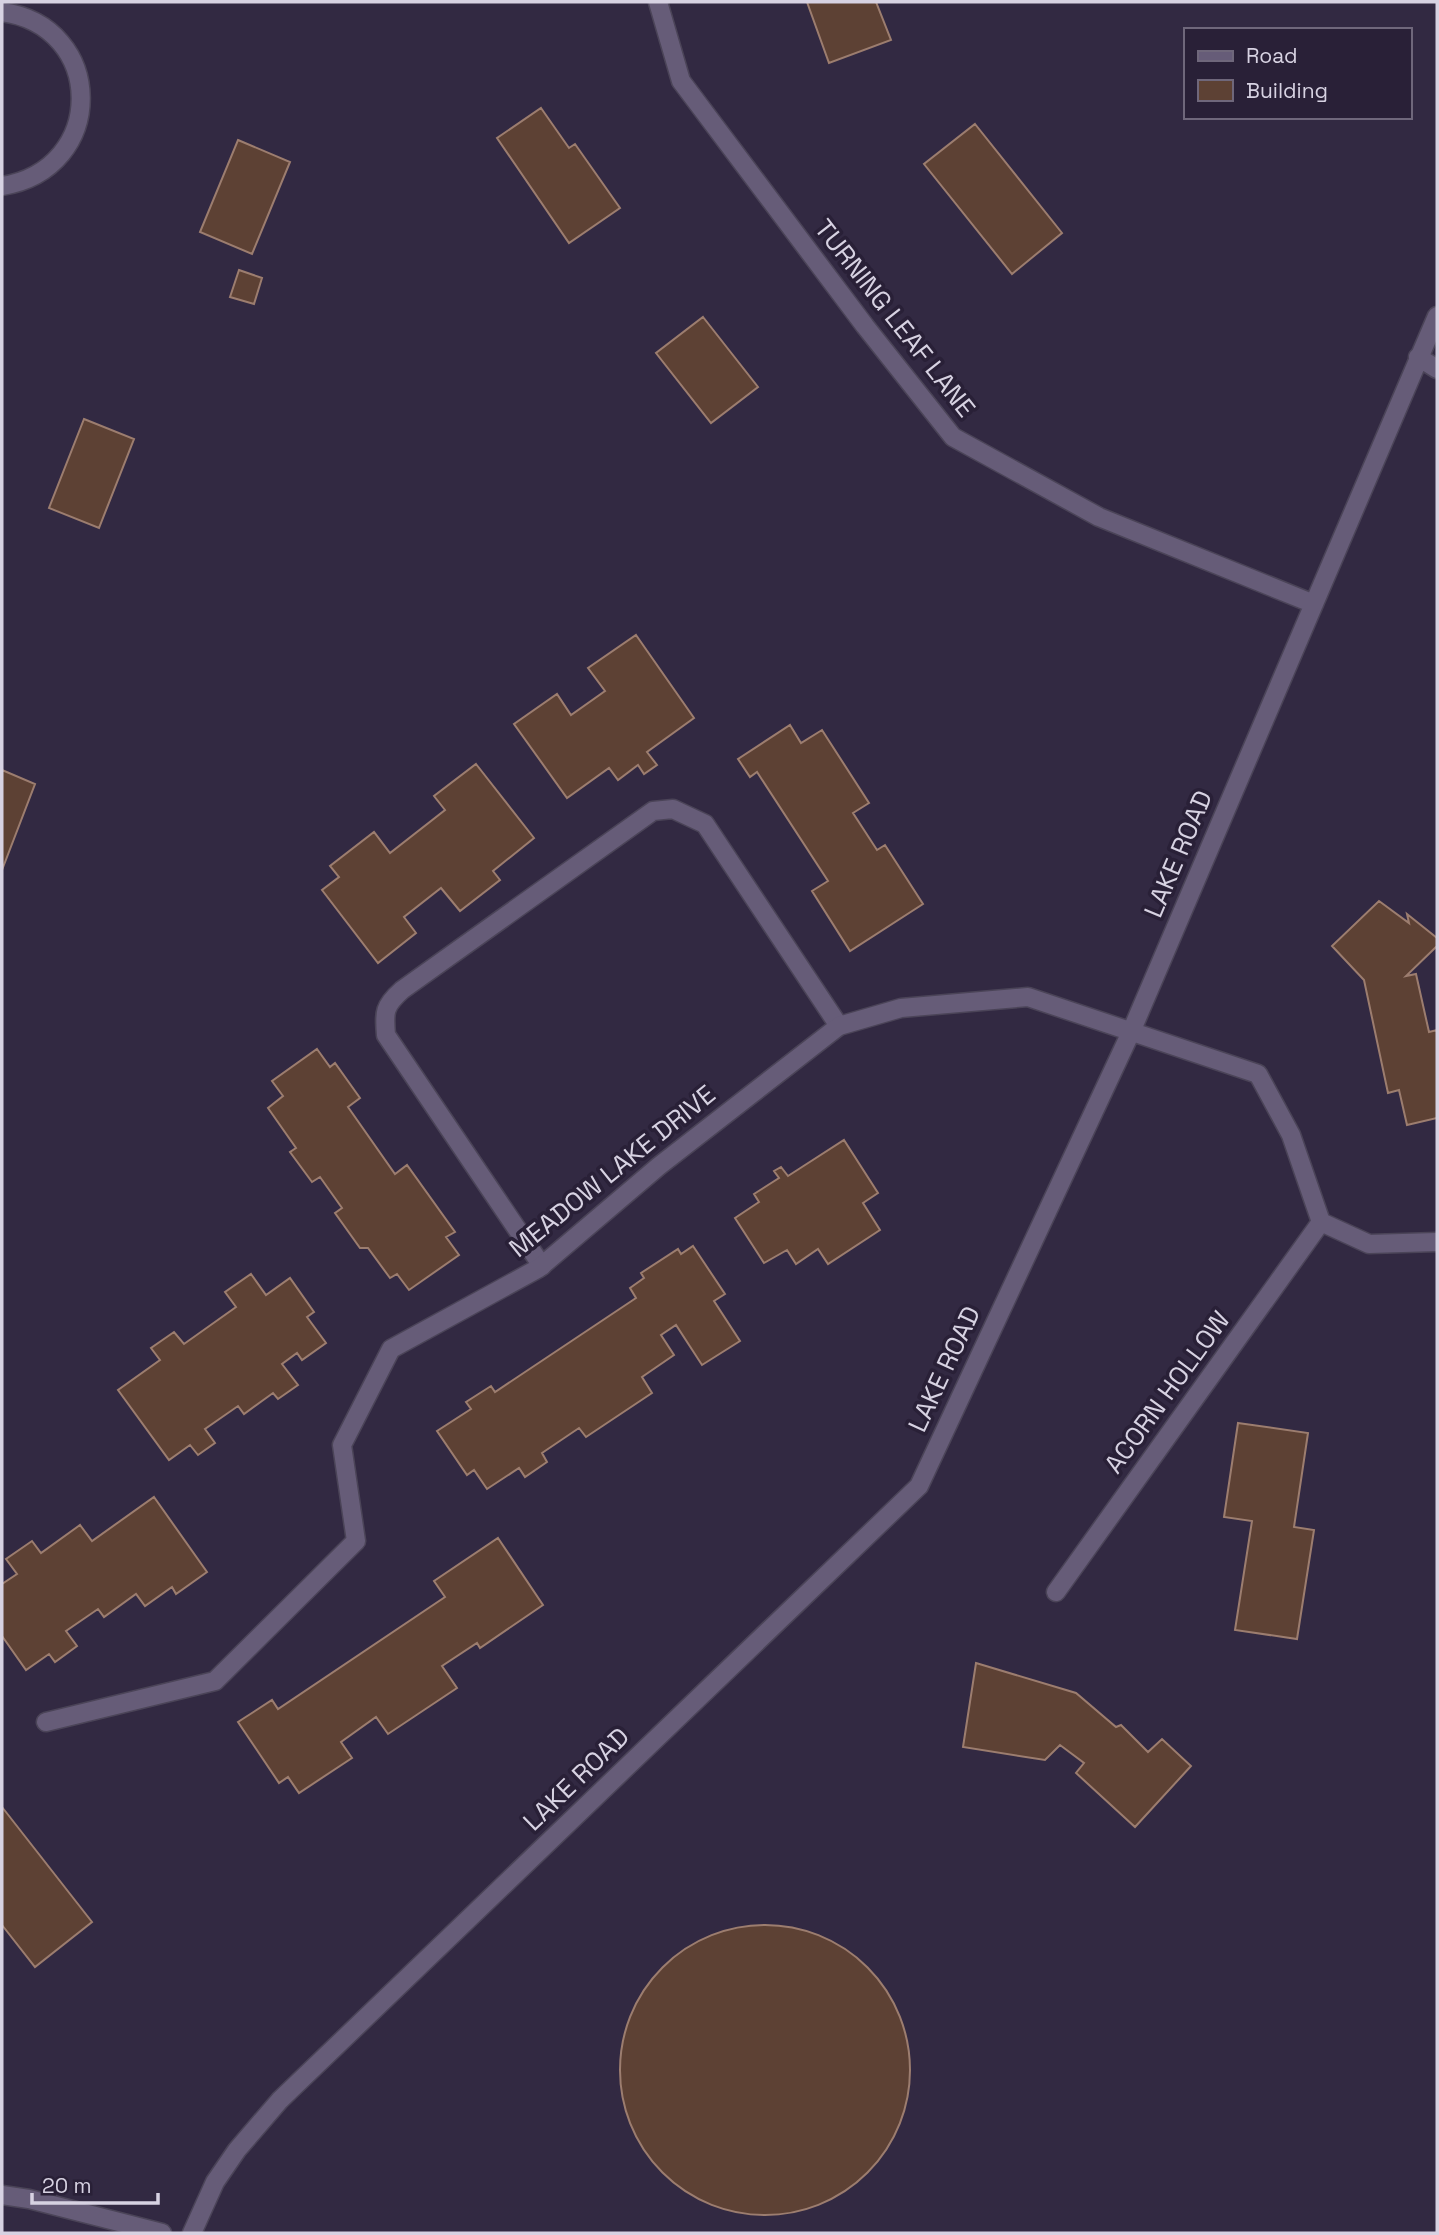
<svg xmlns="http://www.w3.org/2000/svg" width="1439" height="2235" font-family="'Space Grotesk',sans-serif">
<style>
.building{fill:#5d4134;stroke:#9c7d6f;stroke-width:2}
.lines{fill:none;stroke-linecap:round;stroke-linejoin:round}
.service-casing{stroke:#4b4458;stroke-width:21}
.minor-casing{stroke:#4b4458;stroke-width:21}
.tertiary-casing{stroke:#4b4458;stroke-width:21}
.service{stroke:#665c78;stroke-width:18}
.minor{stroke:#665c78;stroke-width:18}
.tertiary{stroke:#665c78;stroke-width:18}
.labels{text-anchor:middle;stroke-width:7;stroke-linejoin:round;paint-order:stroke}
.street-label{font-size:26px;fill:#d7d2e2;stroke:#292037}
</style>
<rect width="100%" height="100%" fill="#322942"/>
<path class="building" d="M807,2H876L891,40L829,63Z
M541,108L569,148L575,144L620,208L569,243L497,138Z
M975,124L1062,233L1012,274L924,164Z
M238,140L290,162L252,254L200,232Z
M239,270L262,278L254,304L230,297Z
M703,317L758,387L711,423L656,353Z
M84,419L134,439L99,528L49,508Z
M636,635L694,718L647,752L657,765L644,774L638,765L618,780L609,768L567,798L514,724L557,694L571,715L605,691L588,668Z
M790,725L801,743L822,730L869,803L853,813L877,850L885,845L923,904L850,951L812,891L828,881L757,772L750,777L738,759Z
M476,764L534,838L493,871L500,880L460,911L441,888L404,917L416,933L378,963L322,890L339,877L330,866L374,832L390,853L445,810L434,796Z
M2,770L35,784L2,870Z
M1379,901L1409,923L1407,914L1437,938V946L1406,976L1416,974L1429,1032L1437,1030V1118L1407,1125L1399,1090L1388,1093L1364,980L1332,946Z
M317,1049L330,1067L335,1063L360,1098L348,1107L395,1174L407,1165L455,1232L446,1237L459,1255L409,1290L397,1274L390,1278L368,1248H360L335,1213L342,1208L320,1177L312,1182L290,1152L296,1148L268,1108L283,1096L272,1081Z
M844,1140L878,1193L863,1203L880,1230L828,1264L818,1249L796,1264L787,1250L764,1263L735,1218L759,1202L754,1194L779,1178L774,1171L781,1167L788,1176Z
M693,1246L725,1294L714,1301L740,1341L702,1365L676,1325L661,1335L674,1355L642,1377L652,1393L586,1437L579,1428L542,1453L547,1462L525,1477L519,1468L487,1489L474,1470L467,1475L437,1431L471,1409L466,1402L491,1386L495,1392L636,1298L630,1288L644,1278L641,1273L678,1249L681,1254Z
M251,1274L266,1295L290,1278L314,1312L307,1317L326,1343L302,1360L297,1353L282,1364L298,1385L278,1399L273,1393L244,1414L238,1406L205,1429L215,1443L198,1455L190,1445L169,1460L118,1390L160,1360L151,1348L174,1332L184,1344L236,1307L225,1292Z
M1238,1423L1308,1433L1294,1527L1314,1530L1297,1639L1235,1630L1252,1521L1224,1517Z
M154,1497L207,1572L176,1594L172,1587L145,1606L136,1594L104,1617L98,1609L66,1631L77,1646L55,1662L49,1654L26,1670L2,1636V1584L17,1574L6,1559L32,1541L41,1553L80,1525L92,1541Z
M498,1538L543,1605L480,1648L477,1643L442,1666L457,1688L388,1734L376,1717L341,1742L352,1758L299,1793L288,1777L279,1783L238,1722L272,1700L278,1709L445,1597L434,1581Z
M976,1663L1076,1693L1116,1727L1121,1725L1148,1752L1162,1739L1191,1766L1135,1827L1076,1773L1084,1763L1060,1745L1045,1760L963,1747Z
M2,1807L92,1922L35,1967L2,1925Z
M620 2070a145 145 0 1 1 290 0a145 145 0 1 1-290 0Z"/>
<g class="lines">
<defs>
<path id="service" d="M542,1266L386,1035C384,1012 384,1006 402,990L653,811L673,809L705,824L839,1026"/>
<path id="minor" d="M658,2L681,81L865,326L953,437L1099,517L1314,604
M2,12C106,26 108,169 2,186
M1418,357L1437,369
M1056,1592L1321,1222
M46,1722L215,1681L356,1541L342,1445L391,1349L539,1268L659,1166L839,1026L901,1008L1028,997L1258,1074L1291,1135L1321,1222L1369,1244L1437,1242
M192,2233L215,2182L237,2150L280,2100L919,1486L1131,1032L1437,316"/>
<path id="tertiary" d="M2,2195L29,2199L162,2233"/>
</defs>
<use href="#service" class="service-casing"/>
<use href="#minor" class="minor-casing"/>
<use href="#tertiary" class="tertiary-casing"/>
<use href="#service" class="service"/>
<use href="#minor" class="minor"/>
<use href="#tertiary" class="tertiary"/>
</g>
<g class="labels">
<g class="street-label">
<text transform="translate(895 318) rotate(52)" y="9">TURNING LEAF LANE</text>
<text transform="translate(1178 854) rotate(-67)" y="9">LAKE ROAD</text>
<text transform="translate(612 1171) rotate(-39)" y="9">MEADOW LAKE DRIVE</text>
<text transform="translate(944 1369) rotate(-65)" y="9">LAKE ROAD</text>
<text transform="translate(1167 1392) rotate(-54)" y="9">ACORN HOLLOW</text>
<text transform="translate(576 1779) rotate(-44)" y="9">LAKE ROAD</text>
</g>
</g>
<rect width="1439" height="2235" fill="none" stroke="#d7d2e2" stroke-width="7"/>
<rect x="1184" y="28" width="228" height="91" fill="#292037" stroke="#6f677b" stroke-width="2"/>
<rect x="1198" y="51" width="35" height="10" fill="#665c78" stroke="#6f677b" stroke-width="2"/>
<text x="1246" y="63" font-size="21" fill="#d7d2e2">Road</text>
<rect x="1198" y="80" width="35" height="21" fill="#5d4134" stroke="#6f677b" stroke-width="2"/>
<text x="1246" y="98" font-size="21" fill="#d7d2e2">Building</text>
<path d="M32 2193v10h126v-10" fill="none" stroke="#d7d2e2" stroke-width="3.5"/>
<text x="42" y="2193" font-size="21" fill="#d7d2e2" stroke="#292037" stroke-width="5" paint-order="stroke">20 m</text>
</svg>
